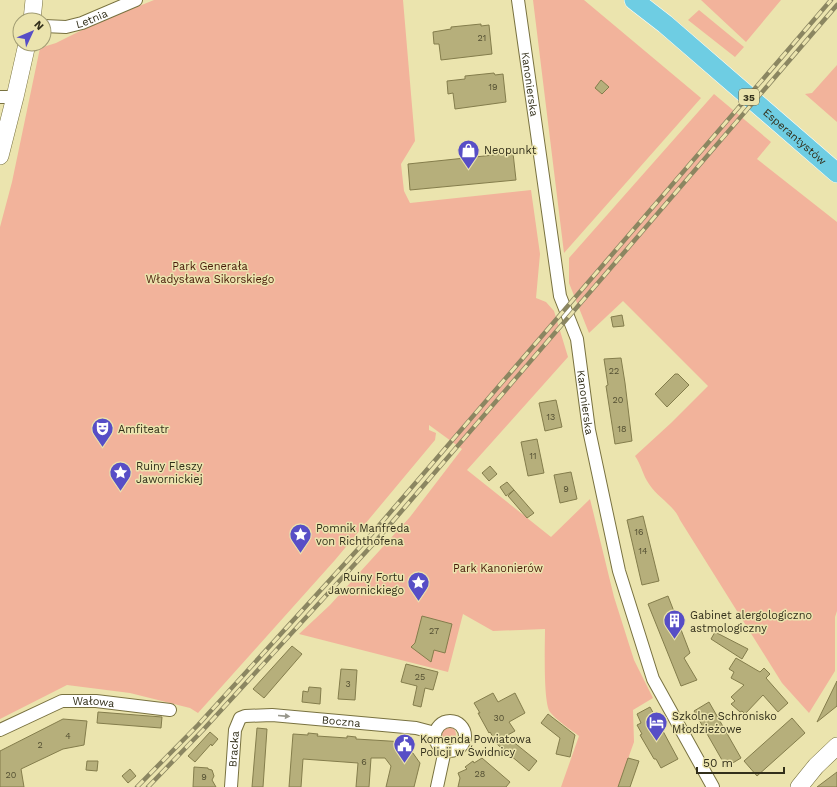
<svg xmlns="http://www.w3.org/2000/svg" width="837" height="787" font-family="'Work Sans',sans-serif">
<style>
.green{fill:#f2b39b}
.building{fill:#b6af7b;stroke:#847d4c}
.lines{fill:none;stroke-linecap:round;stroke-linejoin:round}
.street-casing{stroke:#797240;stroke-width:14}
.secondary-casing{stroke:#797240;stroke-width:18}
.primary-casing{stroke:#fff;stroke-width:20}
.street{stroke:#fff;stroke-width:12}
.secondary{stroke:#fff;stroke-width:17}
.primary{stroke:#6ecde3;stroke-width:19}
.rail-casing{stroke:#8b8661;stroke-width:4.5}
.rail{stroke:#ebe4ae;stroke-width:3;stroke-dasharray:9;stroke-linecap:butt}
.oneway{fill:#98978c}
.labels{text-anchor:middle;stroke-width:3;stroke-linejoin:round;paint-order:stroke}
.number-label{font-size:9px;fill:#534f32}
.shield{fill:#ebe4ae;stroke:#6a6546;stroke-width:1}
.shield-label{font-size:10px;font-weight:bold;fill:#322f1a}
.street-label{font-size:11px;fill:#322f1a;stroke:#ebe4ae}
.poi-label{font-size:11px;fill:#322f1a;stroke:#ebe4ae;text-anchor:start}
.park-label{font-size:11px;fill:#481b09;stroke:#ebe4ae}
</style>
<rect width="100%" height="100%" fill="#ebe4ae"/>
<path class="green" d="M154,0H403L415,141L401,164L404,191L410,203L531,190L540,254L536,298L546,302L554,311L568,357L467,470L551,537L590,499L614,597L634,660L653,698L633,710L634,742L618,787H561L579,736C571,730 556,720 550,712C543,702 545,644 545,629L493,631L463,614L448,672L299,634L330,605L410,517L462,449L429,425V430L436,433L435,440L335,560L198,713L190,708L130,693L67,685L0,719V227L12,182L40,48L56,43L90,26Z
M533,0H584L701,98L564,253Z
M701,0H781L746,42Z
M699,10L744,47L735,57L688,20Z
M837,65V122L805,94L812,93Z
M714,94L771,142L757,159L837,222V611L835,617V671L809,713L782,683L680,520C674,505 658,498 649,484C643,476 641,464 635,456L671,423L708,386L623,301L589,333L569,283V258Z
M442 734a7 7 0 1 1 14 0a7 7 0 1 1-14 0Z"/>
<path class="building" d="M481,24V26L489,25L492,54L441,60L439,44H434L433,32L451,29V27Z
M494,73L495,75L503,74L506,102L455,109L453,93L448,94L447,81L465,79V76Z
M601,80L609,87L602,94L595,88Z
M513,153L516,180L410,190L408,164Z
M622,315L624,326L613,327L611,317Z
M621,358L625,383L632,441L615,444L606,386L608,385L604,359Z
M675,374H678L689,385L667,407L655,394Z
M556,400L562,427L545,431L539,403Z
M537,439L544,473L528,476L521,442Z
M490,466L497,474L489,481L482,473Z
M571,472L577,499L560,503L554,475Z
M507,482L514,490L506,496L500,487Z
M514,490L534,513L527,518L508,496Z
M643,516L659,581L642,585L627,520Z
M668,596L690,653L684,658L697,680L681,686L648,604Z
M422,616L452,624L445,653L434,650L431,662L411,647L415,643Z
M715,632L748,649L742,659L711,639Z
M292,646L302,654L264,698L253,689Z
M736,658L760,672L764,668L770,674L766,678L788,703L778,712L763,695L745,714L742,711L740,712L731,704L735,701L731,697L744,685L731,678L734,672L729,669Z
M406,664L438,672L433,690L425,688L421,707L413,705L417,686L401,682Z
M341,669L357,670L355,700L338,699Z
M837,681V706L817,722Z
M309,687L321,688L320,704L302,702L303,691L308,692Z
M493,693L498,702L515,693L525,713L509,722L515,731L506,736L537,761L529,771L498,745L490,732L489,733L478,713H480L474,703Z
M709,702L741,758L726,767L694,711Z
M650,707L678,759L661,768L656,759H654L640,735L642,734L637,725L641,723L637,714Z
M98,712L162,717L161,728L97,723Z
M548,714L575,735L570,757L556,754L560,738L541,723Z
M792,718L805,733L757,776L744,761Z
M63,719L87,721L84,745L63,749L21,769L24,787H0V751Z
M257,728L267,729L263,787H252Z
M210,732L218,739L212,746L211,744L195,762L188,756Z
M308,733L318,734L317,736L347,738V736L356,737V739L405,742L420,763L414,787H386L391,766L385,758H371L369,787H356L358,763L303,759L301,787H289L293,734L308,735Z
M482,758L510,782L506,787H458L460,778L458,773L467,769L465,767L473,761L474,763Z
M628,758L639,761L630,787H618Z
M87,761H98L97,771L86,770Z
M194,767L208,768V769L212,770L214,776L212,780L216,787H193Z
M130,769L136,776L128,783L122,776Z
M837,772V787H817Z"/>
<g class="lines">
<defs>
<g id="street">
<path id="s1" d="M518,0L560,296L577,339L589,430L619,571L653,679L713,787"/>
<path id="s2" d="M44,26L66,27L82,23L136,0"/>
<path d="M0,97H15"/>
<circle cx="450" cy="736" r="15"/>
<path id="s3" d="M0,730L62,701H96L170,710"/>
<path id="s4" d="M231,787L235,730L240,718L245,716L272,715L416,728L435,733"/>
<path d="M437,787L445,750"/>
</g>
<path id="secondary" d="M32,20L34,0
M0,156L15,97L27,44
M799,787L816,766L837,746"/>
<g id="primary">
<path id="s5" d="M634,0L665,24L837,173"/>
</g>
</defs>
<use href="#street" class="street-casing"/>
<use href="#secondary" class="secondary-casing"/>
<use href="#primary" class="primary-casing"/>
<use href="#street" class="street"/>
<use href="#secondary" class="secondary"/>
<use href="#primary" class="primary"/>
<defs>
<path id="rail" d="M137,787L198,725L369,537L831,0
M148,787L203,730L375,542L837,5"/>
</defs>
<use href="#rail" class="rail-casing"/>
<use href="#rail" class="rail"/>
</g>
<defs><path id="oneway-solid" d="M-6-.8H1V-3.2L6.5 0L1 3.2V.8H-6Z"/></defs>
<use class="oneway" href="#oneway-solid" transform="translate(284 716) rotate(5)"/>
<defs>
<symbol id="shop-pin" viewBox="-11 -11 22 30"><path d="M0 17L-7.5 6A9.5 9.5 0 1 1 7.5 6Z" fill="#574ec6" stroke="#ebe4ae"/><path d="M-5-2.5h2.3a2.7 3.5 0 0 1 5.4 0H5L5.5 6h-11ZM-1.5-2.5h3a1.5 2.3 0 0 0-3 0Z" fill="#fff"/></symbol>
<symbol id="theatre-pin" viewBox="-11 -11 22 30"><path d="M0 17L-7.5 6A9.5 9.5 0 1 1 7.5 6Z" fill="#574ec6" stroke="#ebe4ae"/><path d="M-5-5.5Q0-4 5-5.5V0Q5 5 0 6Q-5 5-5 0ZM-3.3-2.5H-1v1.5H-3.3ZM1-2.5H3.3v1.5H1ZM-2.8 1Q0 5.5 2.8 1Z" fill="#fff"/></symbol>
<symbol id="sight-pin" viewBox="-11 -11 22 30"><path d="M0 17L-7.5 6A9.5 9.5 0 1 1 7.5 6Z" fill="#574ec6" stroke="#ebe4ae"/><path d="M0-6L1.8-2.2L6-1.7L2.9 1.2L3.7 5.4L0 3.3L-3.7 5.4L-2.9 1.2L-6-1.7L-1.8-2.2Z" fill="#fff"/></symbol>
<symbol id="building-pin" viewBox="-11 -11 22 30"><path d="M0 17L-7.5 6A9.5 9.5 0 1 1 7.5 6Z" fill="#574ec6" stroke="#ebe4ae"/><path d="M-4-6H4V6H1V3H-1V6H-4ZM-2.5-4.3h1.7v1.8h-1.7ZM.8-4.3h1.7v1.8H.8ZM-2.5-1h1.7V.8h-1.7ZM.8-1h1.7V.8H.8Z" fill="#fff"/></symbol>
<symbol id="hotel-pin" viewBox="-11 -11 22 30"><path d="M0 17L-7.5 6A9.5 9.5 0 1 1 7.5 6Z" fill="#574ec6" stroke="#ebe4ae"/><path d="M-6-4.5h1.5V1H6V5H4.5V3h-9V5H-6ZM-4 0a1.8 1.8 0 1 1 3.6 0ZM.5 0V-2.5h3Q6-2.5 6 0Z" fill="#fff"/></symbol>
<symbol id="civic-pin" viewBox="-11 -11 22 30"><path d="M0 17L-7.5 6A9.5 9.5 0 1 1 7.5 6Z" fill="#574ec6" stroke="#ebe4ae"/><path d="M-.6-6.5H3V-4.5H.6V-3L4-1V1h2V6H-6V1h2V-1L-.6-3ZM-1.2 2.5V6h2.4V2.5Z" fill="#fff"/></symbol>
</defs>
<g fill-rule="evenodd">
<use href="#shop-pin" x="456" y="138" width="25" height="34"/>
<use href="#theatre-pin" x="90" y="416" width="25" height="34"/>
<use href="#sight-pin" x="108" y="460" width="25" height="34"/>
<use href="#sight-pin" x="288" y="522" width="25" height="34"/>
<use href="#sight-pin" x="406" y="570" width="25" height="34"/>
<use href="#building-pin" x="662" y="608" width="25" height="34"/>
<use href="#hotel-pin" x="644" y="710" width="25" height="34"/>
<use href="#civic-pin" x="392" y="732" width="25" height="34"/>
</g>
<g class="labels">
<g class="number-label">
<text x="482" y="41">21</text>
<text x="493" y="90">19</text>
<text x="614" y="374">22</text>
<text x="618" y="403">20</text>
<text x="551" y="420">13</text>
<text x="622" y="432">18</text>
<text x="533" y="459">11</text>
<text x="566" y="492">9</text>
<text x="639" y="535">16</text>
<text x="643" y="554">14</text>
<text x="434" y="634">27</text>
<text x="420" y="680">25</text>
<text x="348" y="687">3</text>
<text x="499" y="721">30</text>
<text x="68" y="739">4</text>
<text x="40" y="748">2</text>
<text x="364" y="765">6</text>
<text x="480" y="777">28</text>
<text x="11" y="778">20</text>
<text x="204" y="780">9</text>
</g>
<rect class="shield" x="739" y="89" width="20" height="16" rx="3"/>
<g class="shield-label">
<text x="749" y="101">35</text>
</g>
<g class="street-label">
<text dy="4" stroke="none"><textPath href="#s2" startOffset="49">Letnia</textPath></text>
<text dy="4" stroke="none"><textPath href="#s1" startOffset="85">Kanonierska</textPath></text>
<text dy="4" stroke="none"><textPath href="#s5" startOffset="211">Esperantystów</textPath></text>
<text dy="4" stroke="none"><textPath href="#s1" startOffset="409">Kanonierska</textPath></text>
<text dy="4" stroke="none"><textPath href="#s3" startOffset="100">Wałowa</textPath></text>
<text dy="4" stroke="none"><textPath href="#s4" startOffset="172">Boczna</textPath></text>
<text dy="4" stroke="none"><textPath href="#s4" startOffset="38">Bracka</textPath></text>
</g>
<g class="poi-label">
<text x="484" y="154">Neopunkt</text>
<text x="118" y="433">Amfiteatr</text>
<text x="136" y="470">Ruiny Fleszy<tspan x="136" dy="13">Jawornickiej</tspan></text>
<text x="316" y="532">Pomnik Manfreda<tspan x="316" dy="13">von Richthofena</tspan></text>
<text x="404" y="581" text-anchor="end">Ruiny Fortu<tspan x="404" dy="13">Jawornickiego</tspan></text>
<text x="690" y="619">Gabinet alergologiczno<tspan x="690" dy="13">astmologiczny</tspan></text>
<text x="672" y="720">Szkolne Schronisko<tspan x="672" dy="13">Młodzieżowe</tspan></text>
<text x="420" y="743">Komenda Powiatowa<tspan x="420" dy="13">Policji w Świdnicy</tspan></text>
</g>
<g class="park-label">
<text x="210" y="270">Park Generała<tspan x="210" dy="13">Władysława Sikorskiego</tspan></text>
<text x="498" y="572">Park Kanonierów</text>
</g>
</g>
<g transform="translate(32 32) rotate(46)"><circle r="19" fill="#ebe4ae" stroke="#a19c73"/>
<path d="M0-3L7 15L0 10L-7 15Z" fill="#574ec6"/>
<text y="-6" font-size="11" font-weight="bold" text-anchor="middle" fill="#322f1a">N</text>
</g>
<path d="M697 767v6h87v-6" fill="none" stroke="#322f1a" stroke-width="2"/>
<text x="703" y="767" font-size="12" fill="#322f1a" stroke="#ebe4ae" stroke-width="3" paint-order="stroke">50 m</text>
</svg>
